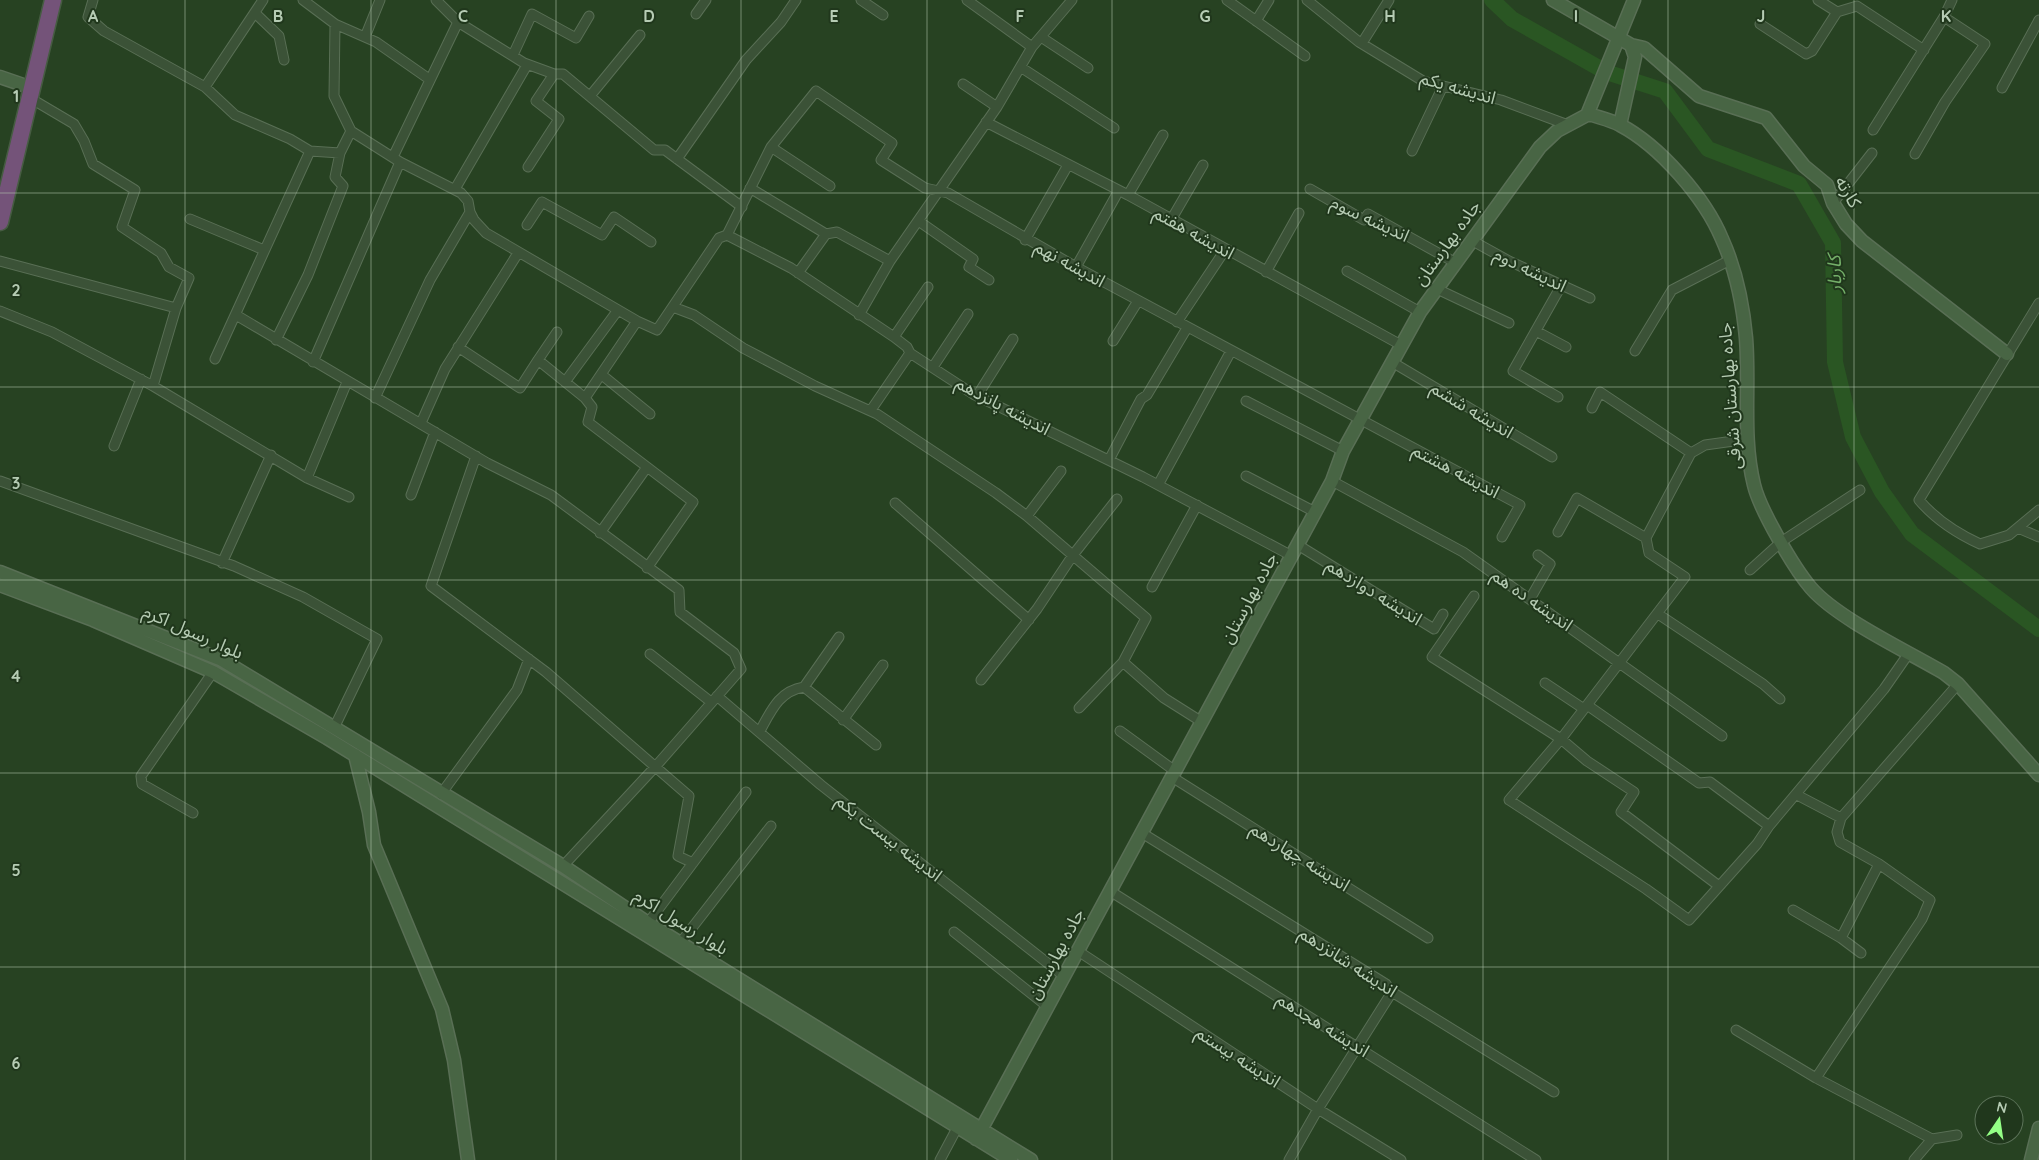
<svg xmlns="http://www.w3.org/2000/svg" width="2039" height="1160" font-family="Quicksand,'Noto Sans Arabic',sans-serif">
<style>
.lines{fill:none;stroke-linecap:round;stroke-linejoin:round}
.river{stroke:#2a5623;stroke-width:16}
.street-casing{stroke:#596f55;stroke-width:11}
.secondary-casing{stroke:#596f55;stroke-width:15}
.highway-casing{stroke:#465c42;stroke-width:19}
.street{stroke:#3b5237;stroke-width:9}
.secondary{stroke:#486544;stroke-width:12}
.highway{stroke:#745379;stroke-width:16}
.grid{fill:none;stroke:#b6ccb4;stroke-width:1;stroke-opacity:0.55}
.labels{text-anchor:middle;stroke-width:4;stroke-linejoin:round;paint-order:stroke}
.street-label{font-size:18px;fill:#b6ccb4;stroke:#20371c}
.water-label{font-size:19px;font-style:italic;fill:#74af69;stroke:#20371c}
.grid-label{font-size:16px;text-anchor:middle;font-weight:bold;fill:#b6ccb4;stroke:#20371c;stroke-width:4;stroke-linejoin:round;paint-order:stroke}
</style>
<rect width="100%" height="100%" fill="#274222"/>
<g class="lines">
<path class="river" d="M1492,0L1512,19L1606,72L1665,91L1708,149L1799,184L1833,243L1835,362L1853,437L1882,492L1912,534L2039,629"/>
<defs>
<path id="street" d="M93,0L88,17L104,31L205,87L235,115L290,139L310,151
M303,0L335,24L334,96L351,131L400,162L461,193L468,201L470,212L474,220L486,233L637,321L657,330L719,238L727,235
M436,0L458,22L524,63L554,74H563L654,150H665L742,207
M861,0L883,15
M967,0L1032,47
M1227,0L1305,56
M1307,0L1359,42L1423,81L1501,100L1568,125
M1818,0L1837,12L1857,6L1924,50
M255,13L279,36L284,60
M696,14L706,0
M1256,21L1269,0
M335,24L376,42L429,79
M1760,24L1806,54L1812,51L1837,12
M365,37L380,0
M1041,37L1088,68
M1362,43L1389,0
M513,55L532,14L576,38L589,16
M1022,68L1114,128
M963,84L997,107
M205,87L263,0
M2002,88L2039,20
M590,96L640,35
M30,98L74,124L84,141L93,164L135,190L122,227L161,253L169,267L189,278L176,308L153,386
M986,122L1128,195L1401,345
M1873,130L1944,17L1952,0
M771,147L830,186
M1412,151L1443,86
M1915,154L1945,102L1985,44L1944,17
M393,157L458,22
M677,159L746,60L781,22L796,0
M528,167L559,119L536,101L554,74
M750,188L826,234L837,232L890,261
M455,189L527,65
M1310,189L1364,220L1368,214L1456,263
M1128,195L1163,135
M1833,203L1872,153
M190,219L264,250
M1171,220L1203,165
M920,222L973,259L969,267L989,280
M527,225L542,202L602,235L614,217L651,242
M727,235L771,147L816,91L892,143L881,160L925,188L948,193L1076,267L1520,505L1502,537
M727,235L791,268L894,337L907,347L910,353L973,394L1143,477L1292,556
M1025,240L1068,165
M1471,240L1509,261L1590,298
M0,261L176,308
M1076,267L1118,192
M1347,271L1420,312
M1266,272L1299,213
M798,273L826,234
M1435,288L1509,323
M2039,303L1919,500C1936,520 1956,533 1980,544L2009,535L2039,510
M673,307L694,315L743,348L815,386L877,414L996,493L1027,516L1146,618L1123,662L1079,708
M0,311L52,332L153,386L307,478L349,497
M236,315L487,463L551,495L679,590L680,612L734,653L741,669L656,766L563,866
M859,315L890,261L997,107L1032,47L1072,0
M637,321L585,398L592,407L588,422L693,502L647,568
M1177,322L1225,250
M1536,331L1566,347
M894,337L928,287
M276,340L308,275L343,186L335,177L340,153
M1113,341L1138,301
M458,347L520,388L538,360L585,398
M1635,351L1672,290L1730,260
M215,359L310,151L340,153L351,131
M538,360L557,332
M313,362L400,162
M1392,362L1552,457
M933,367L968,314
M602,375L650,414
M565,382L618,310
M977,396L1013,339
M1558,397L1513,371L1561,286
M375,398L430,280L470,212
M1246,401L1343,451
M1592,408L1600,392L1691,453
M871,410L910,353
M421,423L445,369L518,253
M1748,439L1705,445L1691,453L1646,538L1649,553L1685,577L1561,739L1509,800L1646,889L1689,920L1757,844L1769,826L1884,689L1909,653
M114,446L141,379
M476,456L431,586L546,672L689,796L678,856L693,863
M1109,460L1141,399L1147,395L1187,328
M1246,476L1315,512
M307,478L347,382
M0,481L234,566L303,597L377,639L334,728
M1332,481L1463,552L1722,736
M1158,485L1231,351
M411,495L435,432
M895,503L1029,620
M1027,516L1061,471
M2018,528L2039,537
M1558,532L1577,498L1646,538
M600,533L647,467
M1298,545L1434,629L1443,614
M222,563L271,455
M1750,570L1781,542L1860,490
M1152,587L1197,505
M1474,596L1432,657L1561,739L1587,761L1634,792L1621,812L1719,886
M1530,599L1550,564L1538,555
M1658,614L1763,684L1780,699
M650,654L711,702
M1123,662L1164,698L1202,722
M981,680L1037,609L1073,555L1117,499
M1545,683L1584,709
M804,687L876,745
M717,696L821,785L1064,976
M1587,705L1699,783L1710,782L1769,826
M843,720L883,665
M760,731C771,711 779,691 804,687L839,637
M1120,731L1175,771
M1172,777L1428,938
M441,794L517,690L529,659
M1797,795L1841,818L1958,684
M193,813L142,784L141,776L213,672
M1142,833L1386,984L1392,992L1554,1092
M1110,891L1536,1160
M1793,910L1841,938L1861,953
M648,923L746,792
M954,932L1048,1007
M1841,938L1879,864
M681,942L771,826
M1078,951L1318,1109L1401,1160
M1736,1030L1816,1078L1932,1139L1957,1135
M1816,1078L1922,919L1930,900L1879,864L1840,842L1837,832L1841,818
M940,1160L957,1128
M1289,1160L1318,1109L1392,992
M1914,1160L1932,1139"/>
<path id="secondary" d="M1553,0L1631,45L1635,57L1620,125
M1631,45L1644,48L1699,96L1766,118L1804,166L1827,185L1833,203L1846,224L1862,241L2007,354
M0,77L32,88
M1587,115L1634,0
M0,572L222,660L563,866L648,923L1031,1160
M0,585L93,620L213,672L327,738L1011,1160
M355,755L369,812L374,845L442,1009L454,1060L468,1160
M976,1139L1332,481L1343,451L1420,312L1540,147L1557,131L1587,115H1592C1601,118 1611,120 1620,125C1660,146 1705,198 1722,239C1736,270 1743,305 1746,338C1750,387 1742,437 1754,485C1760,510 1794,568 1811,588C1838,619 1907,651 1944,673L1958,684L2039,775
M2031,1160L2039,1128"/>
<path id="highway" d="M0,222L53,0"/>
</defs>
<use href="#street" class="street-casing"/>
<use href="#secondary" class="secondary-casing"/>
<use href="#highway" class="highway-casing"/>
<use href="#street" class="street"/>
<use href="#secondary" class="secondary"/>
<use href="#highway" class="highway"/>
</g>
<path class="grid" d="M185,0V1160M371,0V1160M556,0V1160M741,0V1160M927,0V1160M1112,0V1160M1298,0V1160M1483,0V1160M1668,0V1160M1854,0V1160M0,193H2039M0,387H2039M0,580H2039M0,773H2039M0,967H2039"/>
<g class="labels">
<g class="street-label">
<text transform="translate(1458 88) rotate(16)" y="6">اندیشه یکم</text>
<text transform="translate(1848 192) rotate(60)" y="6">کارته</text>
<text transform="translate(1370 219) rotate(25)" y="6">اندیشه سوم</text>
<text transform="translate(1194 233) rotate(29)" y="6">اندیشه هفتم</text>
<text transform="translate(1447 243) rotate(-54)" y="6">جاده بهارستان</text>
<text transform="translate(1070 264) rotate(29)" y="6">اندیشه نهم</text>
<text transform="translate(1530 270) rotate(26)" y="6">اندیشه دوم</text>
<text transform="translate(1730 396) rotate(-94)" y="6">جاده بهارستان شرقی</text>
<text transform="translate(1003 406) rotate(28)" y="6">اندیشه پانزدهم</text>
<text transform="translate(1472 410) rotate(31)" y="6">اندیشه ششم</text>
<text transform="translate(1456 471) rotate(28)" y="6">اندیشه هشتم</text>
<text transform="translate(1374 592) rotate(32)" y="6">اندیشه دوازدهم</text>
<text transform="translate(1249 598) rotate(-62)" y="6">جاده بهارستان</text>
<text transform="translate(1532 600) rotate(35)" y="6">اندیشه ده هم</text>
<text transform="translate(193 632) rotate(24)" y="6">بلوار رسول اکرم</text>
<text transform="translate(889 838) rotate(38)" y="6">اندیشه بیست یکم</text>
<text transform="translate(1300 857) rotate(32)" y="6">اندیشه چهاردهم</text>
<text transform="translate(681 922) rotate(32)" y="6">بلوار رسول اکرم</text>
<text transform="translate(1056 954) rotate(-62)" y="6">جاده بهارستان</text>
<text transform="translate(1348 962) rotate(33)" y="6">اندیشه شانزدهم</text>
<text transform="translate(1323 1025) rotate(32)" y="6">اندیشه هجدهم</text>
<text transform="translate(1238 1057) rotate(33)" y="6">اندیشه بیستم</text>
</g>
<g class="water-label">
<text transform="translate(1834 274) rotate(-91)" y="7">کاربار</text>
</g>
</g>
<g class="grid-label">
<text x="93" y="22">A</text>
<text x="278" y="22">B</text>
<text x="463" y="22">C</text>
<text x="649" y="22">D</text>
<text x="834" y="22">E</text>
<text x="1020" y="22">F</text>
<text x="1205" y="22">G</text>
<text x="1390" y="22">H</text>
<text x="1576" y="22">I</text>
<text x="1761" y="22">J</text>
<text x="1946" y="22">K</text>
<text x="16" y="102">1</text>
<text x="16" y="296">2</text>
<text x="16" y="489">3</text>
<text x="16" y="682">4</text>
<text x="16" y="876">5</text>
<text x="16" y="1069">6</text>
</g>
<g transform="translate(1999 1120) rotate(13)"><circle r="24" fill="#20371c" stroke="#5c7359"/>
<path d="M0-4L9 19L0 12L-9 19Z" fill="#94ff86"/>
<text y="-8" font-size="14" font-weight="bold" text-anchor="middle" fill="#b6ccb4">N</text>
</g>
</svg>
